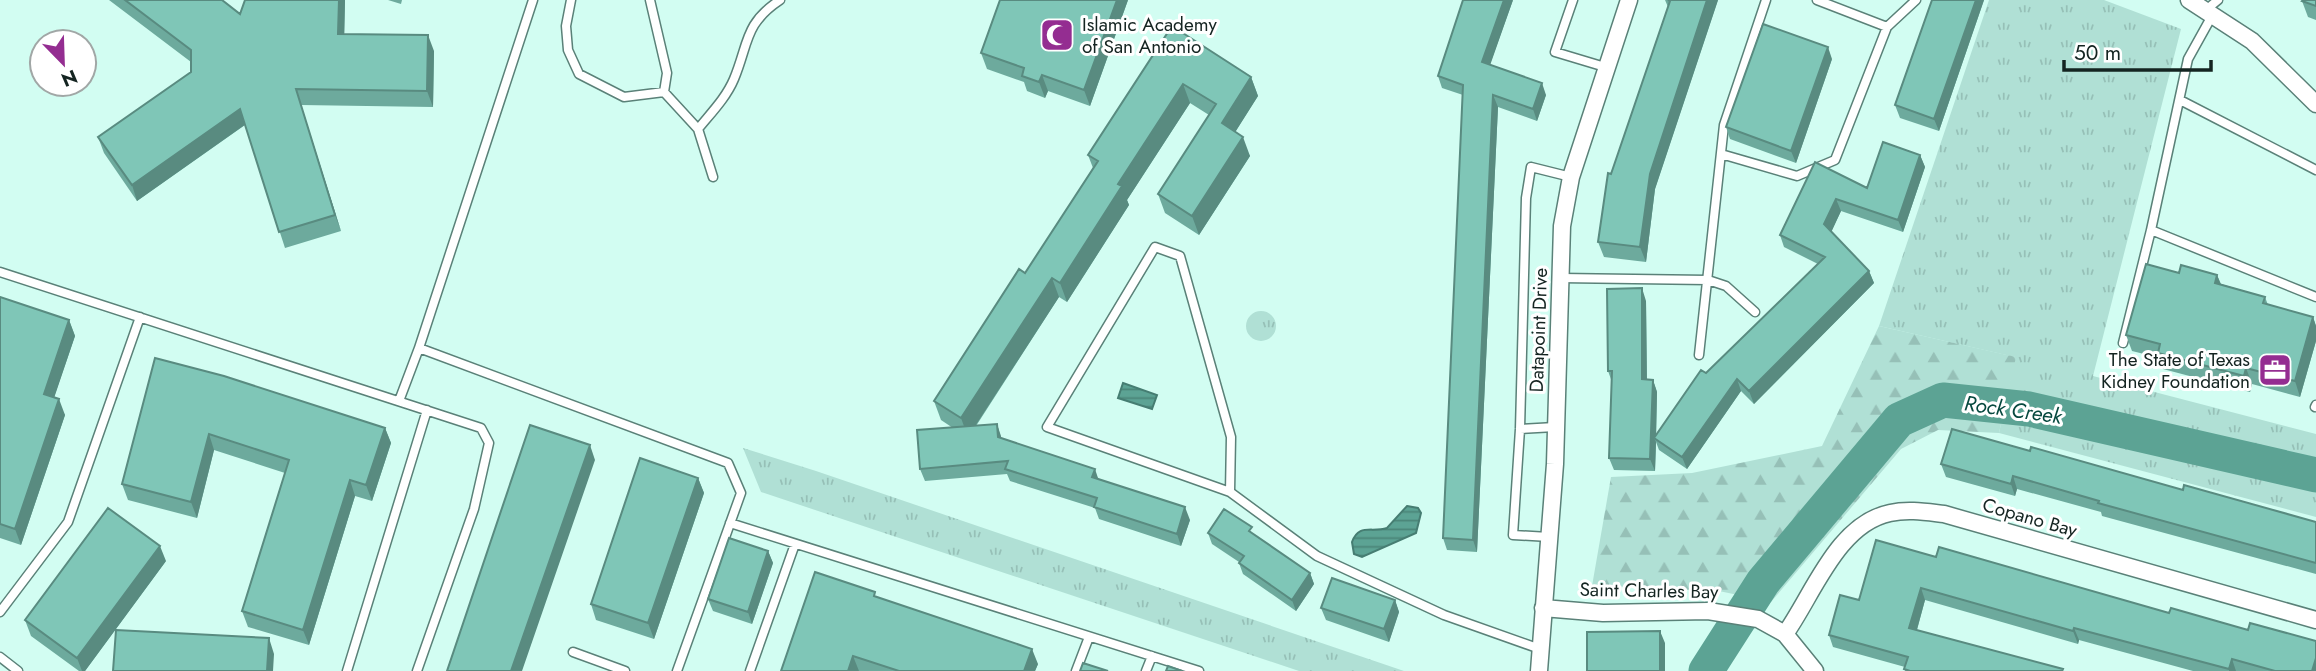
<svg xmlns="http://www.w3.org/2000/svg" width="2316" height="671" font-family="Jost,sans-serif">
<style>
.grass{fill:url(#grass-tufts)}
.forest{fill:url(#forest-firs)}
.water{fill:url(#water-rules);stroke:#467d72;stroke-width:2}
.lines{fill:none;stroke-linecap:round;stroke-linejoin:round}
.river{stroke:#5ca394;stroke-width:35}
.service-casing{stroke:#5a8178;stroke-width:11}
.minor-casing{stroke:#5a8178;stroke-width:19}
.service{stroke:#fff;stroke-width:8}
.minor{stroke:#fff;stroke-width:16}
.wall{fill:#6daa9d}
.shaded-wall{fill:#598b80}
.building{fill:#7fc6b7;stroke:#598b80;stroke-width:2}
.labels{text-anchor:middle;stroke-width:6;stroke-linejoin:round;paint-order:stroke}
.poi-label{font-size:19px;fill:#142421;stroke:#fff;text-anchor:start}
.street-label{font-size:19px;fill:#142421;stroke:#fff}
.water-label{font-size:21px;font-style:italic;fill:#07493f;stroke:#fff}
</style>
<defs>
<pattern id="grass-tufts" width="24" height="20" patternUnits="userSpaceOnUse" patternTransform="scale(1.75)"><rect width="24" height="20" fill="#b0e0d5"/><path d="M3 7l-1-3M5 7V3M7 7l1-3M15 17l-1-3M17 17v-4M19 17l1-3" fill="none" stroke="#96c0b7"/></pattern>
<pattern id="forest-firs" width="22" height="20" patternUnits="userSpaceOnUse" patternTransform="scale(1.75)"><rect width="22" height="20" fill="#b0e0d5"/><path d="M5 1l3.5 6h-7zM16 11l3.5 6h-7z" fill="#96c0b7"/></pattern>
<pattern id="water-rules" width="6" height="5" patternUnits="userSpaceOnUse" patternTransform="scale(1.75)"><rect width="6" height="5" fill="#5ca394"/><path d="M0 2.5h6" fill="none" stroke="#4b8578"/></pattern>
</defs>
<rect width="100%" height="100%" fill="#d2fdf2"/>
<path class="grass" d="M1989,0H2104L2181,29L2093,376L2316,434V517L1999,433L2015,357L1879,326Z
M1246 326a15 15 0 1 1 30 0a15 15 0 1 1-30 0Z
M743,448L816,471L1404,671H1299L761,492Z"/>
<path class="forest" d="M1879,326L2016,357L1999,433L1938,430L1901,449L1771,602L1719,591L1592,586L1611,477L1692,473L1822,446Z"/>
<path class="water" d="M1123,383L1157,395L1152,409L1118,398Z
M1407,506L1418,508L1421,513L1416,533L1362,557L1354,554L1352,542C1359,523 1371,533 1387,528Z"/>
<g class="lines">
<path class="river" d="M1706,671L1763,582L1899,420L1943,400L2029,409L2316,475"/>
<defs>
<path id="service" d="M571,0L566,26L568,50L579,74L624,97L664,92L698,129L713,177
M650,0L667,73L664,92
M1573,0L1555,52L1605,67
M1817,0L1887,27
M2207,9L2218,0
M2213,14L2188,59L2151,230L2316,297
M2180,100L2316,170
M698,129C711,113 726,98 734,79C749,43 744,24 780,0
M1721,154L1797,176L1835,160L1887,27L1916,0
M0,272L481,428L489,443L474,509L417,671
M1560,278L1708,280L1726,286L1755,312
M2123,343L2151,230
M419,348L533,0
M1699,355L1724,125L1766,0
M399,401L419,348L728,463L741,493L677,671
M2315,407L2316,405
M1520,429L1555,427
M1230,492L1047,427L1155,247L1180,256L1231,437L1230,492L1317,556L1444,615L1540,649
M730,523L1199,671
M1549,537L1513,535L1520,429L1526,198L1531,167L1571,177
M0,612L68,522L140,317
M573,652L625,671
M0,657L18,671
M347,671L427,410
M750,671L795,544
M1076,671L1089,637
M1146,671L1152,656"/>
<path id="minor" d="M2189,0L2252,41L2316,104
M1543,608L1603,613L1708,611L1758,619L1785,634L1815,671
M1785,634C1813,595 1837,524 1890,513C1908,509 1926,512 1944,514L2316,620
M1539,671L1555,464L1562,226L1571,177L1629,0"/>
</defs>
<use href="#service" class="service-casing"/>
<use href="#minor" class="minor-casing"/>
<use href="#service" class="service"/>
<use href="#minor" class="minor"/>
</g>
<path class="wall" d="M109,0H222L240,14L345,0L344,34L434,51L433,107L301,105L341,231L285,248L245,125L137,201L104,153L98,137L191,72V62Z
M388,0H402L401,4Z
M1128,0L1090,106L1048,91L1045,98L1027,91L1024,82L987,69L981,53Z
M1513,0L1490,64L1546,95L1537,121L1498,107L1477,552L1447,550L1443,538L1463,95L1442,88L1438,76Z
M1665,0H1718L1655,189L1646,262L1604,257L1598,242L1611,174L1668,7Z
M1932,0H1984L1939,131L1900,118L1895,105Z
M2316,0V20L2308,17L2302,1Z
M1172,26L1251,77L1258,96L1235,132L1250,156L1199,235L1165,213L1158,194L1209,115L1190,103L1127,200L1129,205L1067,302L1059,297L976,426L997,424L1001,439L1098,479L1190,520L1181,546L1099,519L1095,508L1010,481L1007,474L925,481L920,469L953,428L941,420L934,401L1025,273L1093,168L1088,155Z
M1832,59L1796,163L1730,139L1726,127Z
M1920,155L1925,167L1903,232L1841,211L1831,232L1869,271L1874,283L1754,404L1741,391L1687,469L1659,450L1656,442L1655,471L1614,470L1609,458L1612,382L1608,371L1646,301L1647,380H1653L1657,392L1656,435L1706,373L1818,264L1784,247L1780,235L1815,162L1867,188Z
M2217,275L2221,284L2265,297L2268,305L2313,317L2316,326V341L2300,397L2252,384L2250,392L2216,383L2163,369L2160,358L2132,351L2126,335Z
M0,297L69,320L75,336L54,397L65,415L21,545L0,538Z
M155,358L385,428L391,443L372,501L355,496L309,645L248,627L242,611L285,473L214,450L197,518L128,500L122,484Z
M2030,451L2183,490L2316,522V574L2102,516L2101,512L2017,489L2015,496L1946,477L1941,464Z
M698,478L704,493L654,639L596,620L591,604Z
M1208,533L1255,535L1310,573L1314,584L1296,611L1243,574L1239,563V562L1212,544Z
M768,551L773,563L752,624L713,611L708,599Z
M1936,557L2169,613L2248,630L2316,671H2193L2079,640L2078,644L1925,600L1917,630L2064,671H1905V667L1833,647L1829,635L1859,600Z
M166,561L85,671H79L31,636L25,620Z
M877,597L1038,664L1035,671H781Z
M1395,600L1399,612L1389,642L1326,620L1321,608Z"/>
<path class="shaded-wall" d="M339,0H345L344,50L338,34Z
M1117,0H1128L1090,106L1084,90Z
M1504,0H1513L1487,74L1482,62Z
M1707,0H1718L1655,189L1646,262L1640,247L1650,174Z
M1976,0H1984L1939,131L1934,119Z
M428,35L434,51L433,107L427,91Z
M1828,47L1832,59L1796,163L1791,151Z
M1042,75L1048,91L1045,98L1039,82Z
M1251,77L1258,96L1229,142L1222,123Z
M1542,83L1546,95L1537,121L1533,109Z
M1183,84L1190,103L1127,200L1129,205L1067,302L1060,283L1118,184Z
M296,89L301,105L341,231L335,215Z
M1493,95L1498,107L1477,552L1473,540Z
M240,109L246,124L137,201L132,185Z
M1243,137L1250,156L1199,235L1192,216Z
M1920,155L1925,167L1903,232L1898,220Z
M1836,199L1841,211L1829,237L1824,224Z
M1869,271L1874,283L1754,404L1749,391Z
M2217,275L2223,290L2215,283Z
M1052,278L1059,297L968,437L961,418Z
M1642,288L1646,301L1647,392L1642,379Z
M2313,317L2316,326V341L2300,397L2295,381Z
M69,320L75,336L50,410L44,394Z
M2246,368L2252,384L2250,392L2244,376Z
M1737,379L1741,391L1687,469L1682,457Z
M1653,380L1657,392L1656,439L1654,438L1656,442L1655,471L1650,459Z
M59,399L65,415L21,545L15,529Z
M997,424L1001,436L1002,450L998,437Z
M385,428L391,443L372,501L366,485Z
M209,434L214,450L197,518L191,502Z
M590,445L595,460L522,671H511Z
M1095,469L1099,481L1092,477Z
M2013,476L2017,489L2015,496L2011,484Z
M698,478L704,493L654,639L648,623Z
M350,480L355,496L309,645L303,630Z
M1185,507L1190,520L1181,546L1177,534Z
M160,546L166,561L85,671H82L77,658Z
M768,551L773,563L752,624L748,612Z
M1310,573L1314,584L1296,611L1292,600Z
M1921,588L1925,600L1914,640L1909,628Z
M1395,600L1399,612L1389,642L1384,629Z
M2074,628L2079,640L2078,644L2073,631Z
M1660,631L1665,643V671H1660Z
M269,638L274,654L273,671H267Z
M1032,649L1038,664L1035,671H1024Z
M853,656L859,671H848Z
M2316,658V671H2312Z
M2232,659L2236,671H2229V669Z"/>
<path class="building" d="M125,0H222L240,14L245,0H339L338,34L428,35L427,91L296,89L335,215L279,232L240,109L132,185L98,137L191,72V50Z
M1000,0H1117L1084,90L1042,75L1039,82L1022,76L1024,68L981,53Z
M1463,0H1504L1482,62L1542,83L1533,109L1493,95L1473,540L1443,538L1463,85L1438,76Z
M1668,0H1707L1650,174L1640,247L1598,242L1608,173L1611,174L1670,1Z
M1932,0H1976L1934,119L1895,105Z
M2303,0H2316V6L2302,1Z
M1763,24L1828,47L1791,151L1726,127Z
M1172,26L1251,77L1222,123L1243,137L1192,216L1158,194L1216,104L1183,84L1118,184L1122,186L1060,283L1052,278L961,418L934,401L1019,269L1025,273L1098,161L1088,155Z
M1883,142L1920,155L1898,220L1836,199L1824,224L1869,271L1749,391L1737,379L1682,457L1654,438L1701,370L1706,373L1825,257L1780,235L1815,162L1867,188Z
M2146,264L2179,273L2181,265L2217,275L2215,283L2265,297L2263,303L2313,317L2295,381L2246,368L2244,376L2210,367L2158,353L2160,344L2126,335Z
M1642,288V379L1653,380L1650,459L1609,458L1612,371H1608L1607,289Z
M0,297L69,320L44,394L59,399L15,529L0,524Z
M155,358L224,376L385,428L366,485L350,480L303,630L242,611L289,460L209,434L191,502L122,484Z
M997,424L998,437L1095,469L1092,477L1185,507L1177,534L1094,507L1097,498L1005,469L1008,461L920,469L917,430Z
M530,425L590,445L511,671H447Z
M1952,429L2030,451L2031,447L2183,490L2184,485L2316,522V563L2098,503L2099,501L2013,476L2011,484L1941,464Z
M640,458L698,478L648,623L591,604Z
M108,508L160,546L77,658L25,620Z
M1224,509L1252,527L1249,531L1310,573L1292,600L1239,563L1244,556L1208,533Z
M729,538L768,551L748,612L708,599Z
M1876,540L1936,557L1939,547L2169,613L2171,608L2248,630L2250,623L2316,641V658L2312,671H2275L2232,659L2229,669L2074,628L2073,631L1921,588L1909,628L2063,669L2062,671H1910L1904,669L1908,657L1829,635L1840,595L1859,600Z
M815,572L875,592L874,596L1032,649L1024,671H899L853,656L848,671H781Z
M1332,578L1395,600L1384,629L1321,608Z
M116,630L269,638L267,671H113Z
M1660,631V671H1587V632Z
M1083,663L1108,671H1080Z
M1168,666L1182,671H1166Z"/>
<defs>
<symbol id="mosque-square" viewBox="-11 -11 22 22"><rect x="-9" y="-9" width="18" height="18" rx="4" fill="#942d91" stroke="#fff"/><path d="M3.5-4.9A6 6 0 1 0 3.5 4.9A5 5 0 1 1 3.5-4.9Z" fill="#fff"/></symbol>
<symbol id="office-square" viewBox="-11 -11 22 22"><rect x="-9" y="-9" width="18" height="18" rx="4" fill="#942d91" stroke="#fff"/><path d="M-6-3h4V-5.5h4V-3h4V5H-6ZM-1-4.5V-3h2v-1.5ZM-6 0V1H6V0Z" fill="#fff"/></symbol>
</defs>
<g fill-rule="evenodd">
<use href="#mosque-square" x="1038" y="16" width="38" height="38"/>
<use href="#office-square" x="2256" y="351" width="38" height="38"/>
</g>
<g class="labels">
<g class="poi-label">
<text x="1082" y="31">Islamic Academy<tspan x="1082" dy="22">of San Antonio</tspan></text>
<text x="2250" y="366" text-anchor="end">The State of Texas<tspan x="2250" dy="22">Kidney Foundation</tspan></text>
</g>
<g class="street-label">
<text transform="translate(1538 330) rotate(-88)" y="7">Datapoint Drive</text>
<text transform="translate(2030 517) rotate(16)" y="7">Copano Bay</text>
<text transform="translate(1649 590) rotate(1)" y="7">Saint Charles Bay</text>
</g>
<g class="water-label">
<text transform="translate(2013 410) rotate(8)" y="7">Rock Creek</text>
</g>
</g>
<g transform="translate(63 63) rotate(157)"><circle r="33" fill="#ffffff" stroke="#a1a7a6" stroke-width="2"/>
<path d="M0-5L12 26L0 18L-12 26Z" fill="#942d91"/>
<text y="-10" font-size="19" font-weight="bold" text-anchor="middle" fill="#142421">N</text>
</g>
<path d="M2064 60v10h147v-10" fill="none" stroke="#142421" stroke-width="3.5"/>
<text x="2074" y="60" font-size="21" fill="#142421" stroke="#ffffff" stroke-width="5" paint-order="stroke">50 m</text>
</svg>
